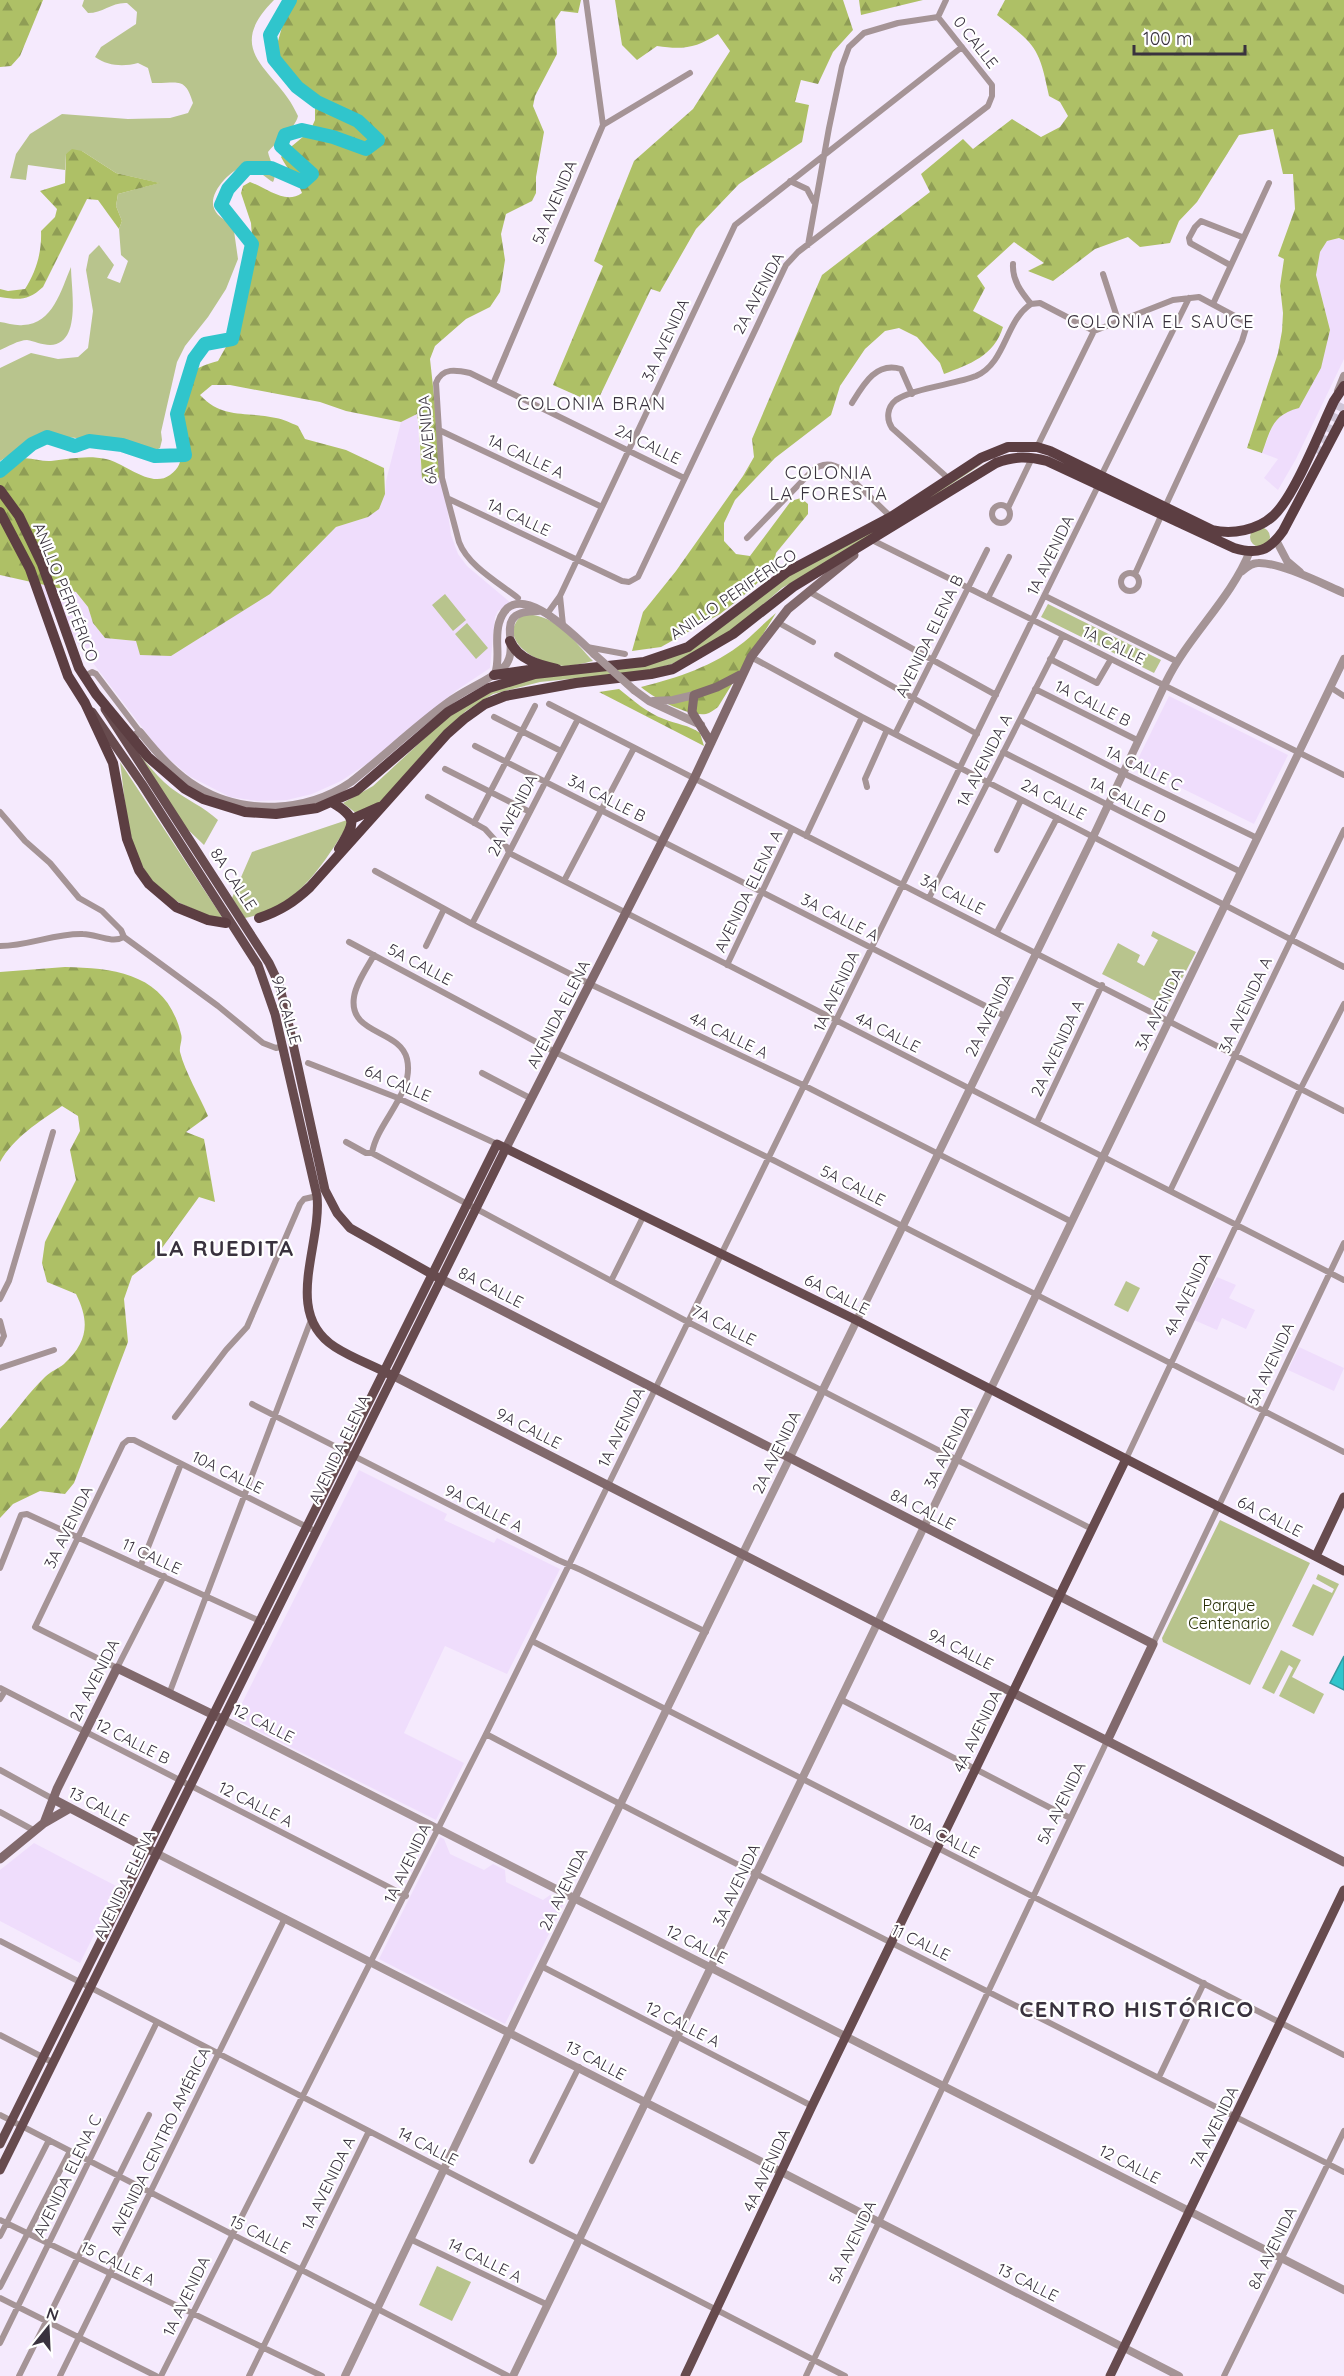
<svg xmlns="http://www.w3.org/2000/svg" width="1344" height="2376" font-family="Quicksand,sans-serif">
<style>
.built{fill:#efddfc}
.green{fill:#b8c48d}
.forest{fill:url(#forest-firs)}
.water{fill:#30c5cc;stroke:#3399a1;stroke-width:1.5}
.lines{fill:none;stroke-linecap:round;stroke-linejoin:round}
.river{stroke:#30c5cc;stroke-width:14}
.tertiary-tunnel{stroke:#cfc5d7;stroke-width:8;stroke-dasharray:8 4;stroke-linecap:butt}
.minor{stroke:#a59496;stroke-width:6}
.tertiary{stroke:#a59496;stroke-width:8}
.secondary{stroke:#81696c;stroke-width:9}
.primary{stroke:#674b4e;stroke-width:9}
.trunk{stroke:#5c3e42;stroke-width:10}
.tertiary-bridge{stroke:#a59496;stroke-width:8}
.labels{text-anchor:middle;stroke-width:4.5;stroke-linejoin:round;paint-order:stroke}
.street-label{font-size:16px;fill:#39323e;stroke:#fff}
.park-label{font-size:16px;fill:#272e06;stroke:#fff}
.neighbourhood-label{font-size:18px;letter-spacing:1.5px;fill:#39323e;stroke:#fff}
.district-label{font-size:22px;font-weight:bold;letter-spacing:1.5px;fill:#39323e;stroke:#fff}
</style>
<defs>
<pattern id="forest-firs" width="22" height="20" patternUnits="userSpaceOnUse" patternTransform="scale(1.5)"><rect width="22" height="20" fill="#aec066"/><path d="M5 1l3.5 6h-7zM16 11l3.5 6h-7z" fill="#8f9d55"/></pattern>
</defs>
<rect width="100%" height="100%" fill="#f5eafd"/>
<path class="built" d="M1339,238L1344,240V359L1296,459L1278,490L1264,478L1278,459L1262,453L1274,422L1284,412L1325,348L1330,330L1316,275L1320,252L1327,241Z
M417,414L422,479L443,478L451,535L458,554L467,566L512,604L498,611L495,617L490,668L457,690L371,761L341,781L312,794L287,800L257,801L230,797L189,776L161,752L31,582L76,592L88,607L93,623L105,638L136,641L270,594L336,527L368,517L385,494L386,481L401,422Z
M1169,696L1288,755L1254,824L1135,765Z
M1217,1277L1236,1285L1229,1298L1255,1310L1246,1329L1222,1318L1217,1330L1194,1320Z
M1299,1347L1344,1368L1334,1391L1288,1370Z
M359,1470L447,1514L444,1520L494,1543L497,1538L560,1569L507,1674L445,1646L404,1733L464,1763L436,1820L234,1719Z
M440,1837L444,1839L450,1854L484,1870L493,1864L505,1870L506,1882L543,1900L550,1895L564,1903L505,2024L379,1959Z
M34,1843L118,1887L80,1963L0,1921V1870Z"/>
<path class="green" d="M84,0H274C220,54 279,70 298,116C295,129 278,140 268,152C270,162 278,173 273,182C264,177 256,166 244,167C236,168 229,175 224,180C208,198 208,214 233,224L238,259L226,289L208,317L185,346L177,362L161,432L162,440L160,448C135,461 118,449 93,441C79,437 56,436 42,439C27,442 13,453 0,461V368L31,353L58,359L78,357L88,348L93,311L86,270L89,255L99,245L114,265L107,278L120,283L128,261L121,255L119,229L122,221L116,206L118,194L159,183L116,173L82,151L66,154L65,170L28,165L26,180L10,178L16,154L30,134L62,114L128,119L170,118L188,113L193,103C185,75 177,84 152,83L148,68L138,63C123,67 108,66 95,57L101,47L136,24L137,12L127,3C112,2 103,13 88,13L82,6Z
M71,267C71,289 82,344 50,345C42,345 34,341 27,340C19,340 7,347 0,350V322C7,323 16,326 23,325C53,324 61,290 71,267Z
M985,462L870,538L782,588L732,632L672,664L647,671L540,682L493,694L466,711L436,739L381,802L357,814L343,803L373,786L441,723L463,706L491,690L537,678L668,659L765,590Z
M1250 537a10 10 0 1 1 20 0a10 10 0 1 1-20 0Z
M445,594L466,620L453,631L432,605Z
M1048,604L1161,660L1154,673L1041,617Z
M522,615C554,611 574,641 593,661C584,663 574,666 565,666C541,666 494,641 522,615Z
M467,623L488,648L476,659L455,634Z
M133,747C145,761 156,776 171,788C187,800 204,807 218,820L204,845L182,824Z
M120,762L222,917C211,918 201,913 191,908C127,882 128,821 120,762Z
M347,820L349,823C323,865 297,908 245,918L232,898L252,852Z
M1153,931L1196,952L1167,1007L1102,974L1118,943L1140,955L1137,962L1144,966L1158,940L1151,936Z
M1126,1281L1140,1288L1128,1312L1114,1305Z
M1220,1520L1310,1563L1250,1685L1163,1642L1162,1638Z
M1318,1574L1339,1584L1313,1636L1292,1626L1313,1584L1332,1593L1334,1589L1316,1579Z
M1281,1650L1301,1660L1292,1677L1324,1694L1314,1714L1279,1696L1293,1668L1289,1665L1274,1694L1262,1688Z
M437,2266L471,2282L452,2321L419,2305Z"/>
<path class="forest" d="M0,0H43L20,56L11,66L0,67Z
M296,0H581L578,13L561,11L555,20L557,54L535,96L533,106L544,132L536,177V193L532,201L506,214L501,234L505,260L500,292L490,307L466,319L435,346L430,359L443,478L422,479L419,426L417,414L401,422L346,411L320,402L230,385H212L200,395C223,420 247,411 276,418C283,419 291,423 298,426L305,439L346,450L384,468L385,494L379,509L368,517L336,527L270,594L171,656L140,655L136,641L105,638L93,623L88,607L76,592L0,575V472C6,468 13,461 19,459C29,456 41,462 51,461C70,459 87,455 106,459C125,463 151,489 170,475C189,462 178,442 179,424C179,417 183,409 184,402C188,372 188,370 218,361L231,338L252,237L251,223L241,193L243,186L250,182C267,188 285,205 302,193C297,179 288,170 281,157L286,151L310,131L315,120V107L288,74L276,48L284,20Z
M615,0H843L853,30L833,52L818,84L801,80L795,102L809,105L802,142L739,184L696,229L660,292L651,289L596,404L553,385L603,266L594,261L634,161L693,109L730,51L718,34C696,48 683,50 657,46L637,60L622,45Z
M859,0H923L861,15Z
M1005,0H1344V240L1339,238L1327,241L1320,252L1316,275L1330,330L1321,368L1299,408C1272,415 1271,429 1262,453L1247,448L1278,353L1282,331L1283,313L1280,286L1284,259L1278,256L1295,209L1293,174H1283L1273,129L1239,135L1197,202L1179,221L1170,243L1140,247L1128,237L1095,249L1053,281L1028,271L1044,263L1014,242L977,276L985,288L973,311L1003,327C994,356 970,364 944,374L940,363L917,337L899,328L885,331L865,349L840,386L831,415L775,458L735,500L724,523V541L736,554L750,556L791,501L801,498L808,504V514L776,553L773,569L743,596L720,614L661,647L632,651L643,612L676,571L743,476L754,457L752,439L822,275L930,192L921,174L963,139L973,149L1012,119L1041,137L1060,127L1068,116L1060,102L1049,96C1039,47 1036,45 997,15Z
M72,149L82,151L116,173L160,183L118,194L116,206L122,221L119,229L98,200L87,199L43,287C28,301 19,300 0,297V289L8,291L25,289C36,272 42,252 41,231L55,217L57,209L40,191L65,183L66,154Z
M776,613L718,707C714,710 710,713 706,714C689,717 653,698 641,687C677,678 714,666 744,642C755,633 765,622 776,613Z
M619,689C633,700 647,713 664,719C676,724 689,725 700,733L704,746L599,692Z
M65,967C118,968 167,975 181,1034C183,1040 179,1046 180,1052C185,1072 200,1097 208,1116L186,1132L204,1139L215,1202L199,1197L154,1259L132,1276L124,1299L128,1342L74,1483L65,1494L40,1491L13,1504L0,1518V1429C15,1413 29,1392 45,1377C51,1371 58,1369 64,1364C88,1342 90,1322 76,1294L47,1282L42,1263L45,1242L76,1180L70,1150L80,1131L78,1116L62,1106C39,1122 14,1137 0,1162V972Z"/>
<path class="water" d="M1344,1656V1690L1330,1683Z"/>
<g class="lines">
<path class="river" d="M0,471L32,444L47,437L75,446L89,441L122,445L155,456L185,455L177,414L194,359L205,344L232,339L252,244L221,205L228,189L247,168H271L303,182L312,174L281,146L285,135L302,130L333,137L366,149L378,140L358,121L317,102L297,87L274,59L270,35L290,0"/>
<path class="tertiary-tunnel" d="M1318,454L1344,400"/>
<path class="minor" d="M586,0L603,125
M938,17L946,0
M790,181L807,189L814,202
M808,245L829,128L842,66L849,47L864,33L898,23L938,17
M1013,264C1012,280 1021,292 1031,304
M1230,265L1190,243L1189,238L1195,227L1201,221L1242,237
M1103,274L1118,320
M1031,304L1040,303L1094,331L1173,300L1199,297L1244,321L1246,328L1242,341L1165,507
M1213,304L1269,183
M493,384L603,125L690,73
M852,403C863,385 876,361 901,369L912,394
M439,430L602,507
M1037,447L1094,331
M1101,476L1189,298
M949,479L892,428C886,419 887,407 896,400C911,389 956,384 976,376C1006,363 1005,321 1031,304
M449,499L622,581L629,582L638,577L786,265L798,252L988,106L992,96V85L938,17
M992 514a9 9 0 1 1 18 0a9 9 0 1 1-18 0Z
M1008,508L1032,458
M747,538L811,472C821,463 831,462 842,470L891,517
M872,540L1344,775
M1121 582a9 9 0 1 1 18 0a9 9 0 1 1-18 0Z
M1135,574L1161,516
M808,591L996,695
M560,596L563,625
M1045,596L1176,661
M518,598C499,583 468,566 459,542L442,478L436,383C442,367 457,370 470,373L684,478
M988,598L1009,557
M547,614L560,596L735,225L962,47
M777,622L813,642
M587,647L625,654
M837,655L977,734
M751,657L862,717L1344,967
M1050,659L1097,683L1111,659
M85,676L92,672L96,674L140,732
M1330,687L1344,696
M1035,689L1139,741
M549,704L1344,1111
M494,717L561,751
M1020,720L1123,773L1257,838
M895,734L987,550
M475,746L1005,1016
M1003,752L1241,872
M445,769L530,812
M867,787L865,779L887,730
M428,797L485,829L495,840L507,847L509,853L1344,1280
M0,812L25,841L50,863L79,898L102,911L121,930L124,937L218,1006L263,1043L276,1048L283,1046
M474,823L535,706
M806,836L862,717
M997,850L1021,800
M375,871L472,924L590,984L805,1086L1072,1222
M564,881L634,748
M929,898L1063,635
M472,924L578,719
M997,932L1057,818
M349,942L555,1052L775,1161L1344,1452
M0,946C29,946 55,933 83,934C96,934 112,944 124,937
M426,946L444,909
M727,965L792,829
M308,1063L398,1098L497,1144
M482,1073L532,1099
M1037,1122L1102,985
M346,1142L366,1153H372L688,1322L1092,1529
M372,1153C377,1122 415,1093 407,1059C400,1029 348,1035 354,997C356,983 367,968 374,955
M1170,1191L1344,830
M611,1281L644,1215
M0,1299L9,1281L53,1132
M0,1321L4,1336L0,1344
M0,1368L54,1350
M252,1404L558,1560L581,1570L706,1632
M175,1417L226,1350L247,1327L300,1204L304,1199L317,1196
M1126,1459L1301,1088L1344,1004
M141,1565L181,1464
M0,1568L21,1515L27,1514L262,1622
M164,1576L117,1668L35,1627L123,1444L128,1440H134L315,1531
M532,1641L1344,2055
M1153,1644L1344,1243
M0,1688L406,1896
M169,1694L311,1320
M0,1699L5,1691
M840,1699L1070,1818
M486,1734C770,1884 1058,2026 1344,2172
M0,1770L53,1799
M0,1812L35,1831
M0,1941L845,2376
M541,1966L812,2106
M0,2035L52,2062
M1159,2077L1204,1983
M0,2115L508,2376
M532,2161L579,2067
M0,2220L322,2376
M0,2236L49,2140
M410,2239L548,2305
M0,2287L70,2151
M0,2298L156,2376
M0,2343L157,2022
M19,2376L149,2115
M60,2376L285,1918
M161,2376L486,1734L1098,486
M249,2376L369,2131
M806,2376L1107,1741
M1224,2376L1344,2131"/>
<path class="tertiary" d="M1338,391L1344,376
M1276,540L1287,561L1300,572
M1241,572C1246,568 1251,563 1258,563C1280,562 1323,584 1344,593
M495,674C501,657 494,640 499,623C514,572 576,637 594,654
M634,690L649,701L701,725
M653,701L673,700L694,695
M131,738L140,732C157,753 174,773 197,787C244,816 307,812 351,782C384,756 414,727 447,703C464,690 486,682 502,669C526,648 487,611 538,611
M222,1719L1344,2290
M156,1853C498,2026 838,2201 1179,2376
M345,2376L531,1987L1093,837L1166,682C1189,635 1231,599 1250,551
M513,2376L1344,659"/>
<path class="secondary" d="M711,743L692,712L694,695L717,687L740,675
M506,1148L694,779L751,657L788,609L854,555
M441,1279L1153,1644L1107,1741
M392,1375L1344,1862
M53,1799L156,1853
M44,1823L70,1808
M0,1859L44,1823L57,1789L117,1668L222,1719"/>
<path class="primary" d="M105,709L269,963L279,984L286,1012L325,1190L337,1213L350,1228L437,1277
M92,712L142,784L258,965L275,1014L317,1196C322,1246 282,1313 335,1347C352,1358 372,1365 389,1374
M1316,1556L1344,1497
M0,2144L497,1144L852,1318L1344,1571
M0,2170L506,1148
M685,2376L812,2106L1126,1459
M1110,2376L1344,1890"/>
<path class="trunk" d="M0,490L19,516L42,564L79,668L96,694L148,757L185,789L203,799L245,812L276,814L317,808L356,791L448,712L489,688L535,674L644,662L688,647L787,572L891,517L981,458L1008,447H1037L1050,451L1212,530C1232,535 1258,530 1273,516C1295,496 1320,430 1334,401L1344,386
M0,512L30,569L68,676L85,703L113,763L127,839L139,870L149,884L176,907L208,920L226,923
M510,641C518,660 540,665 557,669
M494,675L536,669
M333,803C360,819 353,825 339,849
M352,819L379,807
M259,918C280,911 294,902 310,887L447,734L464,719L485,704L505,696L576,683L651,674L673,669L733,634L793,587L996,463C1014,456 1028,456 1047,461L1234,548C1257,555 1269,551 1283,531L1344,415"/>
<path class="tertiary-bridge" d="M594,654L634,690"/>
</g>
<g class="labels">
<g class="street-label">
<text transform="translate(976 42) rotate(52)" y="6">0 CALLE</text>
<text transform="translate(554 202) rotate(-67)" y="6">5A AVENIDA</text>
<text transform="translate(758 293) rotate(-62)" y="6">2A AVENIDA</text>
<text transform="translate(665 340) rotate(-65)" y="6">3A AVENIDA</text>
<text transform="translate(427 440) rotate(-95)" y="6">6A AVENIDA</text>
<text transform="translate(648 444) rotate(26)" y="6">2A CALLE</text>
<text transform="translate(526 456) rotate(25)" y="6">1A CALLE A</text>
<text transform="translate(519 517) rotate(25)" y="6">1A CALLE</text>
<text transform="translate(1050 555) rotate(-64)" y="6">1A AVENIDA</text>
<text transform="translate(66 592) rotate(68)" y="6">ANILLO PERIFÉRICO</text>
<text transform="translate(733 594) rotate(-34)" y="6">ANILLO PERIFÉRICO</text>
<text transform="translate(929 636) rotate(-64)" y="6">AVENIDA ELENA B</text>
<text transform="translate(1114 645) rotate(26)" y="6">1A CALLE</text>
<text transform="translate(1093 703) rotate(27)" y="6">1A CALLE B</text>
<text transform="translate(984 760) rotate(-63)" y="6">1A AVENIDA A</text>
<text transform="translate(1144 768) rotate(26)" y="6">1A CALLE C</text>
<text transform="translate(607 798) rotate(27)" y="6">3A CALLE B</text>
<text transform="translate(1054 799) rotate(27)" y="6">2A CALLE</text>
<text transform="translate(1128 800) rotate(27)" y="6">1A CALLE D</text>
<text transform="translate(512 815) rotate(-63)" y="6">2A AVENIDA</text>
<text transform="translate(234 879) rotate(57)" y="6">8A CALLE</text>
<text transform="translate(748 891) rotate(-64)" y="6">AVENIDA ELENA A</text>
<text transform="translate(953 894) rotate(27)" y="6">3A CALLE</text>
<text transform="translate(840 917) rotate(27)" y="6">3A CALLE A</text>
<text transform="translate(420 964) rotate(28)" y="6">5A CALLE</text>
<text transform="translate(836 991) rotate(-65)" y="6">1A AVENIDA</text>
<text transform="translate(1245 1005) rotate(-65)" y="6">3A AVENIDA A</text>
<text transform="translate(1159 1009) rotate(-64)" y="6">3A AVENIDA</text>
<text transform="translate(287 1010) rotate(74)" y="6">9A CALLE</text>
<text transform="translate(558 1014) rotate(-63)" y="6">AVENIDA ELENA</text>
<text transform="translate(989 1015) rotate(-64)" y="6">2A AVENIDA</text>
<text transform="translate(888 1032) rotate(27)" y="6">4A CALLE</text>
<text transform="translate(729 1035) rotate(26)" y="6">4A CALLE A</text>
<text transform="translate(1057 1048) rotate(-65)" y="6">2A AVENIDA A</text>
<text transform="translate(398 1083) rotate(23)" y="6">6A CALLE</text>
<text transform="translate(853 1185) rotate(27)" y="6">5A CALLE</text>
<text transform="translate(491 1287) rotate(27)" y="6">8A CALLE</text>
<text transform="translate(837 1294) rotate(27)" y="6">6A CALLE</text>
<text transform="translate(1187 1294) rotate(-65)" y="6">4A AVENIDA</text>
<text transform="translate(724 1325) rotate(27)" y="6">7A CALLE</text>
<text transform="translate(1270 1364) rotate(-65)" y="6">5A AVENIDA</text>
<text transform="translate(621 1427) rotate(-64)" y="6">1A AVENIDA</text>
<text transform="translate(529 1428) rotate(27)" y="6">9A CALLE</text>
<text transform="translate(948 1447) rotate(-64)" y="6">3A AVENIDA</text>
<text transform="translate(339 1449) rotate(-64)" y="6">AVENIDA ELENA</text>
<text transform="translate(776 1452) rotate(-64)" y="6">2A AVENIDA</text>
<text transform="translate(228 1472) rotate(26)" y="6">10A CALLE</text>
<text transform="translate(484 1508) rotate(27)" y="6">9A CALLE A</text>
<text transform="translate(923 1509) rotate(27)" y="6">8A CALLE</text>
<text transform="translate(1270 1516) rotate(27)" y="6">6A CALLE</text>
<text transform="translate(68 1527) rotate(-64)" y="6">3A AVENIDA</text>
<text transform="translate(152 1556) rotate(25)" y="6">11 CALLE</text>
<text transform="translate(961 1649) rotate(27)" y="6">9A CALLE</text>
<text transform="translate(94 1680) rotate(-63)" y="6">2A AVENIDA</text>
<text transform="translate(264 1723) rotate(27)" y="6">12 CALLE</text>
<text transform="translate(977 1731) rotate(-64)" y="6">4A AVENIDA</text>
<text transform="translate(133 1741) rotate(27)" y="6">12 CALLE B</text>
<text transform="translate(1061 1803) rotate(-64)" y="6">5A AVENIDA</text>
<text transform="translate(256 1804) rotate(27)" y="6">12 CALLE A</text>
<text transform="translate(99 1806) rotate(28)" y="6">13 CALLE</text>
<text transform="translate(944 1836) rotate(27)" y="6">10A CALLE</text>
<text transform="translate(407 1863) rotate(-64)" y="6">1A AVENIDA</text>
<text transform="translate(124 1884) rotate(-64)" y="6">AVENIDA ELENA</text>
<text transform="translate(736 1885) rotate(-65)" y="6">3A AVENIDA</text>
<text transform="translate(563 1889) rotate(-64)" y="6">2A AVENIDA</text>
<text transform="translate(921 1942) rotate(26)" y="6">11 CALLE</text>
<text transform="translate(697 1944) rotate(27)" y="6">12 CALLE</text>
<text transform="translate(683 2024) rotate(27)" y="6">12 CALLE A</text>
<text transform="translate(596 2060) rotate(28)" y="6">13 CALLE</text>
<text transform="translate(1214 2127) rotate(-64)" y="6">7A AVENIDA</text>
<text transform="translate(160 2141) rotate(-64)" y="6">AVENIDA CENTRO AMÉRICA</text>
<text transform="translate(428 2146) rotate(27)" y="6">14 CALLE</text>
<text transform="translate(1130 2164) rotate(27)" y="6">12 CALLE</text>
<text transform="translate(766 2170) rotate(-65)" y="6">4A AVENIDA</text>
<text transform="translate(67 2176) rotate(-64)" y="6">AVENIDA ELENA C</text>
<text transform="translate(328 2183) rotate(-64)" y="6">1A AVENIDA A</text>
<text transform="translate(260 2234) rotate(27)" y="6">15 CALLE</text>
<text transform="translate(852 2242) rotate(-65)" y="6">5A AVENIDA</text>
<text transform="translate(1272 2248) rotate(-64)" y="6">8A AVENIDA</text>
<text transform="translate(485 2260) rotate(26)" y="6">14 CALLE A</text>
<text transform="translate(118 2263) rotate(26)" y="6">15 CALLE A</text>
<text transform="translate(1028 2282) rotate(27)" y="6">13 CALLE</text>
<text transform="translate(186 2296) rotate(-64)" y="6">1A AVENIDA</text>
</g>
<g class="park-label">
<text x="1229" y="1611">Parque<tspan x="1229" dy="18">Centenario</tspan></text>
</g>
<g class="neighbourhood-label">
<text x="1161" y="328">COLONIA EL SAUCE</text>
<text x="592" y="410">COLONIA BRAN</text>
<text x="829" y="479">COLONIA<tspan x="829" dy="21">LA FORESTA</tspan></text>
</g>
<g class="district-label">
<text x="225" y="1256">LA RUEDITA</text>
<text x="1137" y="2017">CENTRO HISTÓRICO</text>
</g>
</g>
<g transform="translate(48 2328) rotate(18)" stroke="#ffffff" stroke-width="4.5" paint-order="stroke">
<path d="M0-4.5L10 22L0 15L-10 22Z" fill="#39323e"/>
<text y="-9" font-size="16" font-weight="bold" text-anchor="middle" fill="#39323e">N</text>
</g>
<path d="M1134 45v9h111v-9" fill="none" stroke="#39323e" stroke-width="3"/>
<text x="1143" y="45" font-size="18" fill="#39323e" stroke="#ffffff" stroke-width="4.5" paint-order="stroke">100 m</text>
</svg>
